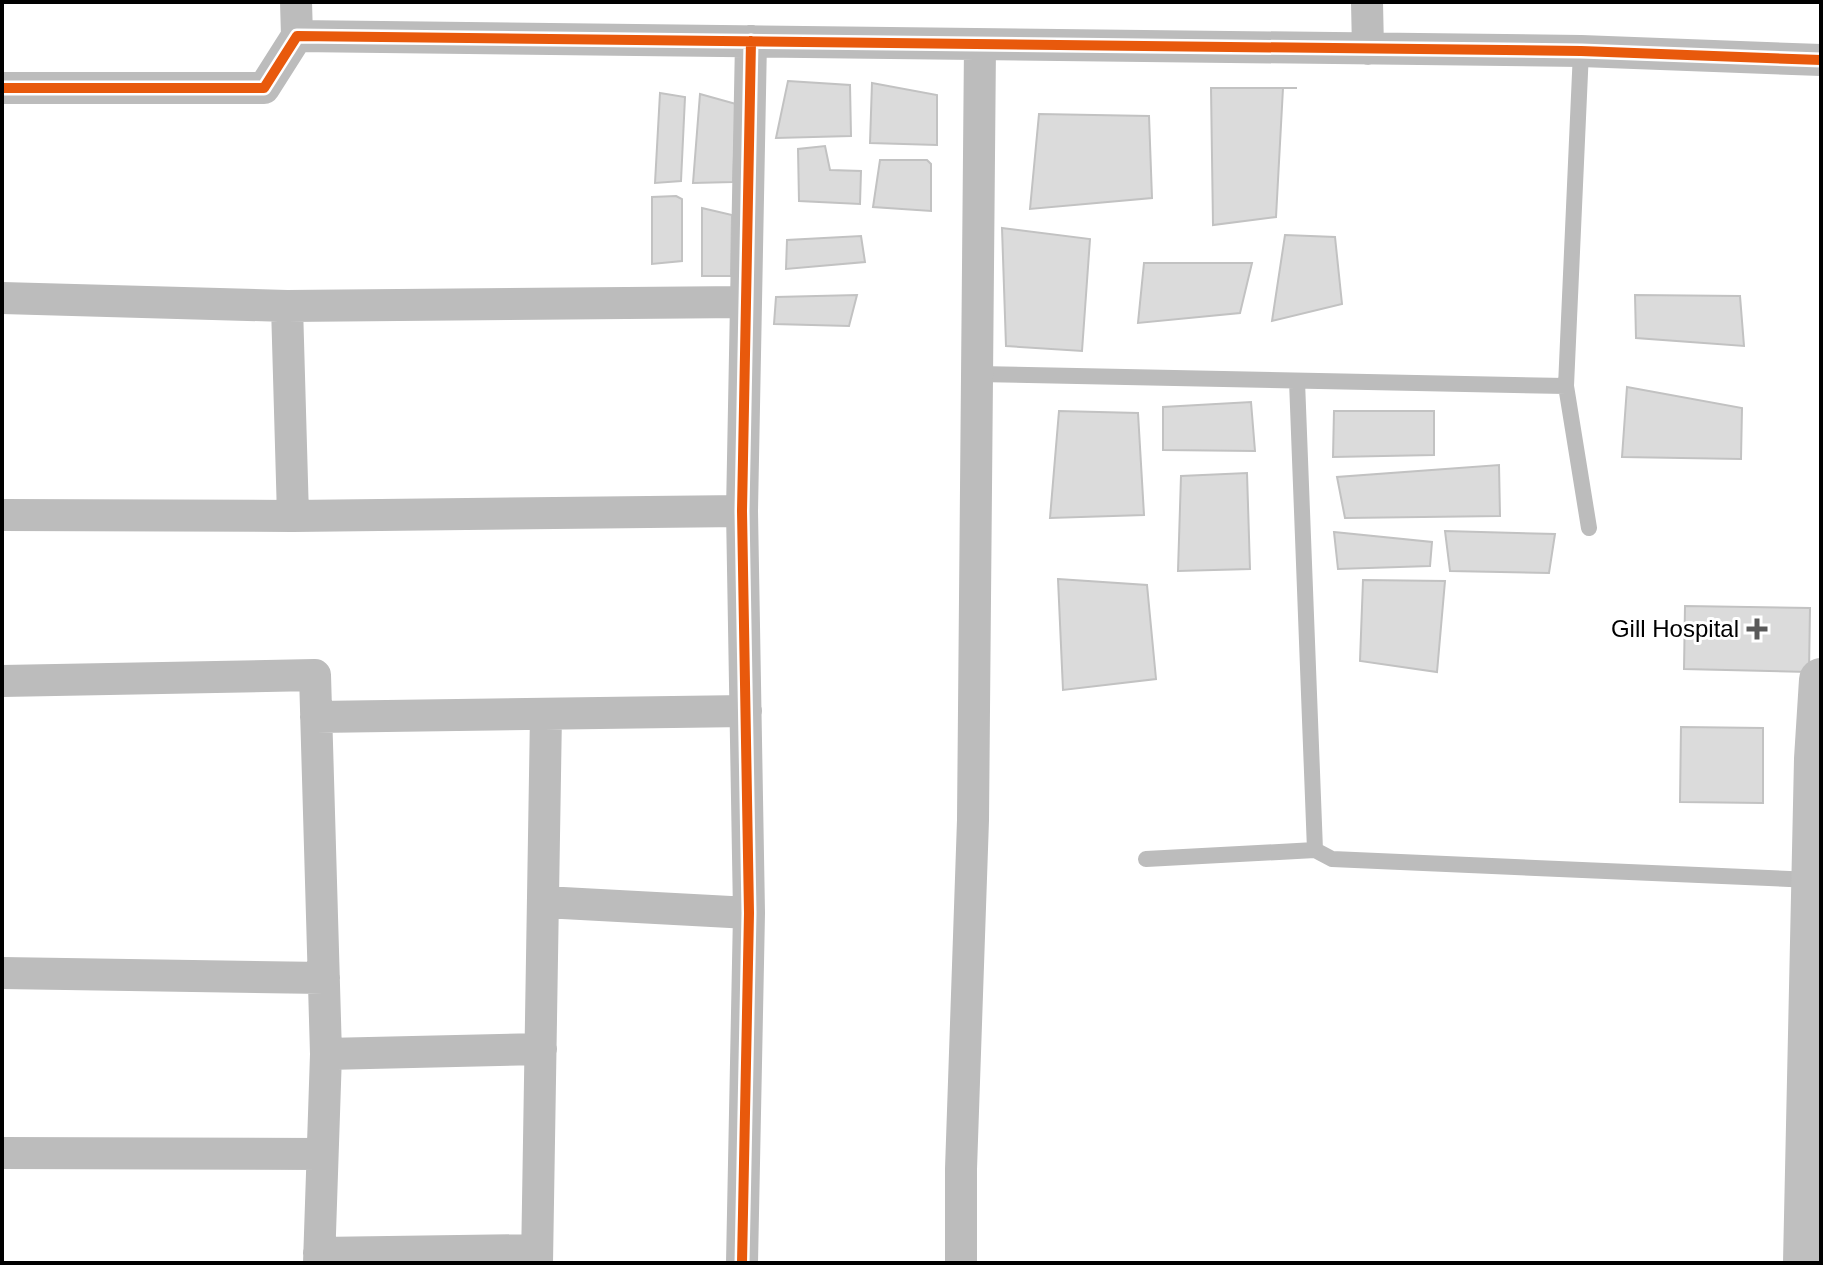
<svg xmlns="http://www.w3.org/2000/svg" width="1823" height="1265" font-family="Arial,sans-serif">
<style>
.building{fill:#dbdbdb;stroke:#c2c2c2;stroke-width:2}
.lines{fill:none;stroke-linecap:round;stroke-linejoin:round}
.lane{stroke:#bcbcbc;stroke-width:16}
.street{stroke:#bcbcbc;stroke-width:32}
.secondary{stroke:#bfbfbf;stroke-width:44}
.cycleway-casing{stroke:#fff;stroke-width:15}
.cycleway{stroke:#e8590c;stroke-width:10}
.poi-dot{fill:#595959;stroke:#fff;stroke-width:3}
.labels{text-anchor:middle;stroke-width:6;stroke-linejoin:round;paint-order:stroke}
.poi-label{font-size:24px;fill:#000;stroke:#fff;text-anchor:end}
</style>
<rect width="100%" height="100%" fill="#fff"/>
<path class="building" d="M788,81L850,85L851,136L776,138Z
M872,83L937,95V145L870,143Z
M1211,88H1297H1283L1276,217L1213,225Z
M660,93L685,97L681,181L655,183Z
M700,94L736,104L733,182L693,183Z
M1039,114L1149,116L1152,198L1030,209Z
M825,146L830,170L861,171L860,204L799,201L798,149Z
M880,160H927L931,164V211L873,207Z
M676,196L682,199V261L652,264V197Z
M702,208L732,215L731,276H702Z
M1002,228L1090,239L1082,351L1006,346Z
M1285,235L1335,237L1342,304L1272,321Z
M861,236L865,262L786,269L787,240Z
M1144,263H1252L1240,313L1138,323Z
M857,295L849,326L774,324L776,297Z
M1635,295L1740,296L1744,346L1636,338Z
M1627,387L1742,408L1741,459L1622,457Z
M1251,402L1255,451L1163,450V407Z
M1059,411L1138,413L1144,515L1050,518Z
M1334,411H1434V455L1333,457Z
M1499,465L1500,516L1345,518L1337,477Z
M1247,473L1250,569L1178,571L1181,476Z
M1445,531L1555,534L1549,573L1450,571Z
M1334,532L1432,542L1430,566L1338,569Z
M1058,579L1147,585L1156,679L1063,690Z
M1363,580L1445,581L1437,672L1360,661Z
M1685,606L1810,608L1809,672L1684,669Z
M1681,727L1763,728V803L1680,802Z"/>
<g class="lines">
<path class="lane" d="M977,374L1566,386L1581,51
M1297,381L1315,850
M1566,386L1589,528
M1146,859L1315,850L1332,859L1812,880"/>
<path class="street" d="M296,2L297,36
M1367,2L1368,49
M2,88H264L297,36L1581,51L1821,60
M2,298L287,306L745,302
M287,306L293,516
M2,515L293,516L742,511
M2,681L315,675L326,1054L319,1263
M316,717L746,711
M544,902L749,913
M2,973L324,978
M326,1054L541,1049
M2,1153L322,1154
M319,1253L537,1250
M537,1263L546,714
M742,1263L749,913L742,511L751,41
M961,1263V1169L973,820L980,45"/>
<path class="secondary" d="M1805,1263L1816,759L1821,680"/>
<defs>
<path id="cycleway" d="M2,88H264L297,36L1581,51L1821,60
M742,1263L749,913L742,511L751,41"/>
</defs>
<use href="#cycleway" class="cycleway-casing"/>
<use href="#cycleway" class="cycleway"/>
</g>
<path class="poi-dot" d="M1753 617h8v8h8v8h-8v8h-8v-8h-8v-8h8z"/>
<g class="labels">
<g class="poi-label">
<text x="1739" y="637">Gill Hospital</text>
</g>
</g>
<rect width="1823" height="1265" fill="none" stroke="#000000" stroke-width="8"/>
</svg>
